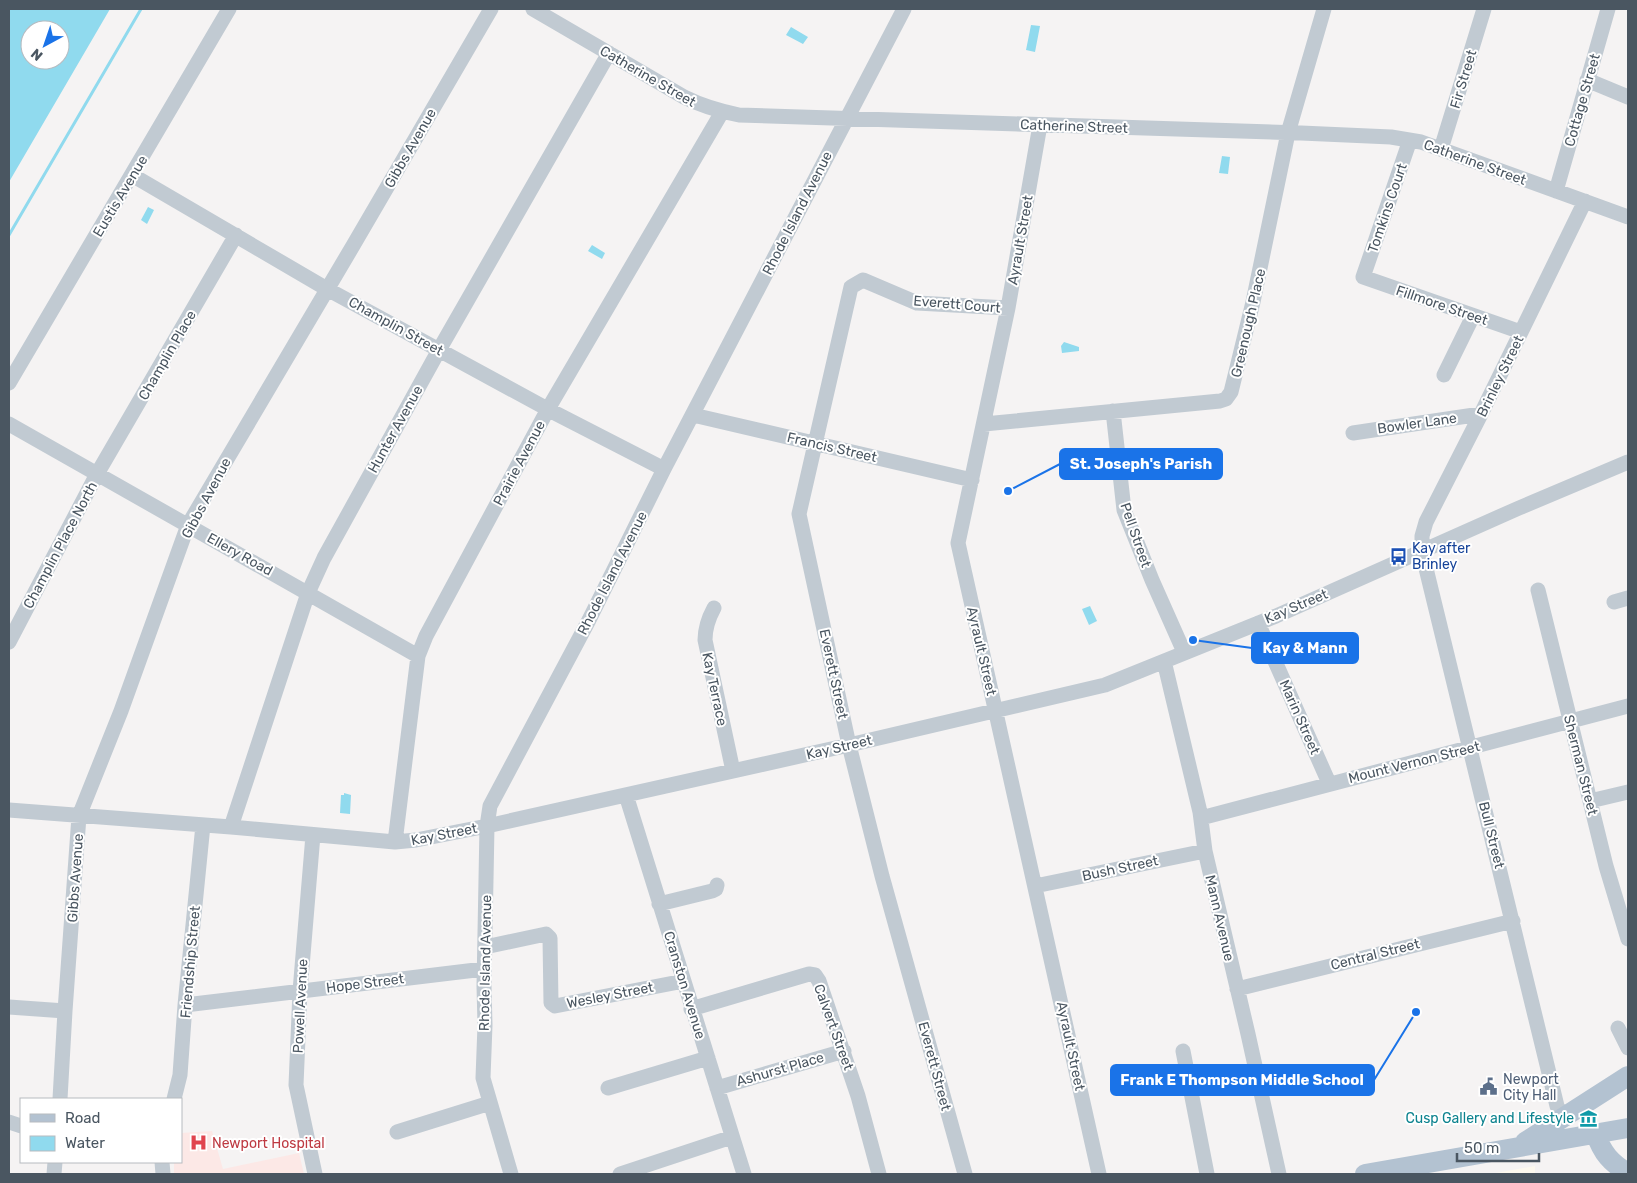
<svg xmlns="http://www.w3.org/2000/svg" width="1637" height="1183" font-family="Rubik,sans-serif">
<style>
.commercial{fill:#fdf9ef}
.medical{fill:#fce8e6}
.water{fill:#90daee;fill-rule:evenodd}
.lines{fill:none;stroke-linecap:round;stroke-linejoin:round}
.stream{stroke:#90daee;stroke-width:3}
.minor{stroke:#c1cad2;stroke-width:15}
.major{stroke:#b3c2d1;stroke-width:20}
.labels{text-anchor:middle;stroke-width:4;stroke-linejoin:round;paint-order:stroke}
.street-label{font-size:14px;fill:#4a5661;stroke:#fff}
.transit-label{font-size:14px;fill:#164399;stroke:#fff;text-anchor:start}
.service-label{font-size:14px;fill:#4e5e75;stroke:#fff;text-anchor:start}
.culture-label{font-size:14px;fill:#0d838f;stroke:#fff;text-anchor:end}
.health-label{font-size:14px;fill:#be3a42;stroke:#fff;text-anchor:start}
.leader{fill:none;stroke:#1a73e8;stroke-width:2}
.callout-dot{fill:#1a73e8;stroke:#fff;stroke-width:2}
.callout{fill:#1a73e8;stroke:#1a73e8;stroke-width:2}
.callout-label{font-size:15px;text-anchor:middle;font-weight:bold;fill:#fff}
</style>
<rect width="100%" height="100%" fill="#f5f3f3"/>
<path class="commercial" d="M1535,1166V1174H1490Z"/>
<path class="medical" d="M212,1131L223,1169L299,1153L304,1174H174V1162H181V1133Z"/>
<path class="water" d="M9,9H110L9,182ZM30,30H60V60H30Z
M1031,25L1040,26L1035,52L1026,50Z
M791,27L808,37L803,44L786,35Z
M1222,156L1230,157L1228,174L1219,173Z
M148,207L154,210L147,224L141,220Z
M592,245L605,253L602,259L588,251Z
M1064,342L1079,347V351L1062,353L1061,346Z
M1090,606L1097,621L1089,625L1082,609Z
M344,793L351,795L350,814L340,813L341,795H344Z"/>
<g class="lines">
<path class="stream" d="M9,235L141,9"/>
<path class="minor" d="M533,9L684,97C702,106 719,111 739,115L1301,133L1391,137L1421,142L1628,217
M1587,80L1628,97
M1040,125L1008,308L958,543L1099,1174
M1410,140L1363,277L1521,332
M1441,149L1484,9
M132,175L327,289L553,412L664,469
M1556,191L1608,9
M1444,375L1473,316
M9,383L229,9
M1113,411L1124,510L1152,580L1184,652
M693,415L972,480
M9,424L418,656
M984,424L1220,401L1226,399L1231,392L1253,302L1288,133L1324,9
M1353,433L1481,414
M1538,590L1606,866L1628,939
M1614,602L1628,598
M714,608C708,619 705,628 705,640L733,771
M1258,623L1329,783
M9,642L97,474L236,235
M1164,661L1200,812L1205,851L1248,1034L1279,1174
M626,795L744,1174
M1590,801L1628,792
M9,810L231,827L395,842L416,840L487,826L849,745L1105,685L1276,616L1519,508L1628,462
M1201,818L1628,706
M231,827L308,593L324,558L439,350L609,53
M313,835L300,991L296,1085L315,1174
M395,842L418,656L426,636L548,409L722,112
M1035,886L1205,851
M659,904L712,891L716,889L717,885
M485,947L546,934L550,938L551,1003L555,1006L684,981
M1237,989L1513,921
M185,1005L484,969
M9,1007L65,1011
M691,1009L809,974L815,975L819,981L858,1096L879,1174
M1618,1028L1628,1048
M1183,1051L1207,1174
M608,1088L708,1058
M717,1088L844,1051
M60,1099L65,1011L79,816L121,711L188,525L354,244L491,9
M174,1099L180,1075L185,1005L203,825
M1564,1118L1557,1106L1422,552V536L1426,522L1481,414L1585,201
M9,1122L21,1126
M397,1132L490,1103
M162,1162L163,1174
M54,1174L55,1162
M511,1174L483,1078L485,1025L484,986L487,826L490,806L589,620L664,469L904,9
M620,1174L732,1137
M965,1174L882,876L849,745L799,514L851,287L863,280L917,303L1008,308"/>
<path class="major" d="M1596,1134C1602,1153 1611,1163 1628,1173
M1525,1142L1628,1076
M1365,1174L1628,1128"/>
</g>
<defs>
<symbol id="bus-bare" viewBox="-9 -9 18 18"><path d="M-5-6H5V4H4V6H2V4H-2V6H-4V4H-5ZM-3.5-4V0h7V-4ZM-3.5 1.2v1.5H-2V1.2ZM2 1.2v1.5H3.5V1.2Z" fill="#1a4fb4" stroke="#fff" stroke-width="2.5" paint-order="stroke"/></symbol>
<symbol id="civic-bare" viewBox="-9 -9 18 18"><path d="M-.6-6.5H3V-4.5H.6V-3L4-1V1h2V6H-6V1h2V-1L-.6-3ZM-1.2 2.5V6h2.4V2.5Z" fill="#5c6f8a" stroke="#fff" stroke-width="2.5" paint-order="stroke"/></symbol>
<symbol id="museum-bare" viewBox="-9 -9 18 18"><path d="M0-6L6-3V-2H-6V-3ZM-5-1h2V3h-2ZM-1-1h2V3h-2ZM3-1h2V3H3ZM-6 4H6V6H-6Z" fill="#0f9aa8" stroke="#fff" stroke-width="2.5" paint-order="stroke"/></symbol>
<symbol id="hospital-bare" viewBox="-9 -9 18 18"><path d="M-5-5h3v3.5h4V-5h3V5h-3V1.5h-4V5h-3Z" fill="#e0444e" stroke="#fff" stroke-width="2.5" paint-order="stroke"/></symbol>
</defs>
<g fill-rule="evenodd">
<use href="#bus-bare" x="1386" y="544" width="25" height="25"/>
<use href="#civic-bare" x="1476" y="1074" width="25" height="25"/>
<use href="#museum-bare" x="1576" y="1106" width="25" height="25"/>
<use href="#hospital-bare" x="186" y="1130" width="25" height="25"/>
</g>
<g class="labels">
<g class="street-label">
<text transform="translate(648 76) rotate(30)" y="5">Catherine Street</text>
<text transform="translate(1463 79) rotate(-73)" y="5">Fir Street</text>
<text transform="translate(1582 100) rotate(-74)" y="5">Cottage Street</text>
<text transform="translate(1074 126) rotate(2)" y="5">Catherine Street</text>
<text transform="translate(410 148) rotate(-60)" y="5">Gibbs Avenue</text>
<text transform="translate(1475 162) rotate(20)" y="5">Catherine Street</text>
<text transform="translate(120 196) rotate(-59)" y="5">Eustis Avenue</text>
<text transform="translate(1387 208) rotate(-71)" y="5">Tomkins Court</text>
<text transform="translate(797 213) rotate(-63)" y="5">Rhode Island Avenue</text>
<text transform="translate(1020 240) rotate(-80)" y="5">Ayrault Street</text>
<text transform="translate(957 304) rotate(5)" y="5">Everett Court</text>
<text transform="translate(1442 305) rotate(19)" y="5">Fillmore Street</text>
<text transform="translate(1248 323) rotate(-77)" y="5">Greenough Place</text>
<text transform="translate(396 326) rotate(29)" y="5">Champlin Street</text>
<text transform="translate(167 355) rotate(-60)" y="5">Champlin Place</text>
<text transform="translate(1500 376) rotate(-64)" y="5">Brinley Street</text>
<text transform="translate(1417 423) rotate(-8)" y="5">Bowler Lane</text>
<text transform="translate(395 429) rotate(-61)" y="5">Hunter Avenue</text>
<text transform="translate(832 447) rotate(13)" y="5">Francis Street</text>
<text transform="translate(519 463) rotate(-62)" y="5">Prairie Avenue</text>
<text transform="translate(206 498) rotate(-62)" y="5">Gibbs Avenue</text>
<text transform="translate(1136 535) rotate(71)" y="5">Pell Street</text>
<text transform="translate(60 545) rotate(-62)" y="5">Champlin Place North</text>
<text transform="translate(240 554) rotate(29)" y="5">Ellery Road</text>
<text transform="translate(612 573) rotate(-63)" y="5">Rhode Island Avenue</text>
<text transform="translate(1296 606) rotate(-23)" y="5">Kay Street</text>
<text transform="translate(982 651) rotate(77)" y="5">Ayrault Street</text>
<text transform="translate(834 674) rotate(78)" y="5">Everett Street</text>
<text transform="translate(715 689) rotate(78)" y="5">Kay Terrace</text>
<text transform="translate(1300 717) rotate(66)" y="5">Marin Street</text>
<text transform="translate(839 747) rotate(-13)" y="5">Kay Street</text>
<text transform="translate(1414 762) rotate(-14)" y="5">Mount Vernon Street</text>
<text transform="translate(1581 765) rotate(76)" y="5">Sherman Street</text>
<text transform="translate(444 834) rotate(-11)" y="5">Kay Street</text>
<text transform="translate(1492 835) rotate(76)" y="5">Bull Street</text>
<text transform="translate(1120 868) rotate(-12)" y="5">Bush Street</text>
<text transform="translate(75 878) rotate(-86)" y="5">Gibbs Avenue</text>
<text transform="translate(1220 918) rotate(77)" y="5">Mann Avenue</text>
<text transform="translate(1375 954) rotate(-14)" y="5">Central Street</text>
<text transform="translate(190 962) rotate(-85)" y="5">Friendship Street</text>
<text transform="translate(485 963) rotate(-89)" y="5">Rhode Island Avenue</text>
<text transform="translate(365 983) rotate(-7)" y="5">Hope Street</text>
<text transform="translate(685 985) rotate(73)" y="5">Cranston Avenue</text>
<text transform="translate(610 995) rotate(-11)" y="5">Wesley Street</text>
<text transform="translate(300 1006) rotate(-87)" y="5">Powell Avenue</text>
<text transform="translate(834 1027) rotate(70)" y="5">Calvert Street</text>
<text transform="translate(1071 1046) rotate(78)" y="5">Ayrault Street</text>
<text transform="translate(935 1066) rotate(75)" y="5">Everett Street</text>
<text transform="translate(780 1069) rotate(-16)" y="5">Ashurst Place</text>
</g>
<g class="transit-label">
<text x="1412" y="553">Kay after<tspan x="1412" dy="16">Brinley</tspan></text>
</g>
<g class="service-label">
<text x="1503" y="1084">Newport<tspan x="1503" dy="16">City Hall</tspan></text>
</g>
<g class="culture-label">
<text x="1574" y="1123">Cusp Gallery and Lifestyle</text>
</g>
<g class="health-label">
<text x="212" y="1148">Newport Hospital</text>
</g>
</g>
<path class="leader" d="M1008 491L1060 464M1193 640L1252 648M1416 1012L1374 1080"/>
<g class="callout-dot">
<circle cx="1008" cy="491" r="5"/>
<circle cx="1193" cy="640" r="5"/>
<circle cx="1416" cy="1012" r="5"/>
</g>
<g class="callout">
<rect x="1060" y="449" width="162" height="30" rx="5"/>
<rect x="1252" y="633" width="106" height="30" rx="5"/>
<rect x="1111" y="1065" width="263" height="30" rx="5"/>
</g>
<g class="callout-label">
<text x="1141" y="469">St. Joseph's Parish</text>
<text x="1305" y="653">Kay &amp; Mann</text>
<text x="1242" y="1085">Frank E Thompson Middle School</text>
</g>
<rect width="1637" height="1183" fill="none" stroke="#4a5661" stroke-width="20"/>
<rect x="20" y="1098" width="162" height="65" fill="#ffffff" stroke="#b7bbc0"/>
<rect x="30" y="1114" width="25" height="8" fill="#b3c2d1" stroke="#b7bbc0"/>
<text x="65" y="1123" font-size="15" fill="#4a5661">Road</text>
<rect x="30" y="1136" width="25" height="15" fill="#90daee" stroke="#b7bbc0"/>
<text x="65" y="1148" font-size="15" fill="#4a5661">Water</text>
<g transform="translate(45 45) rotate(220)"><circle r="24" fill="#ffffff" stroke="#b7bbc0"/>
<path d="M0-4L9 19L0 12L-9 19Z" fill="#1a73e8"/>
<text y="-8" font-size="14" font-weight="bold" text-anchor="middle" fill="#4a5661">N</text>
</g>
<path d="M1457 1153v8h82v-8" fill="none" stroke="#4a5661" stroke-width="2.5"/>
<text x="1464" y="1153" font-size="15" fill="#4a5661" stroke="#ffffff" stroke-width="4" paint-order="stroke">50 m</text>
</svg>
